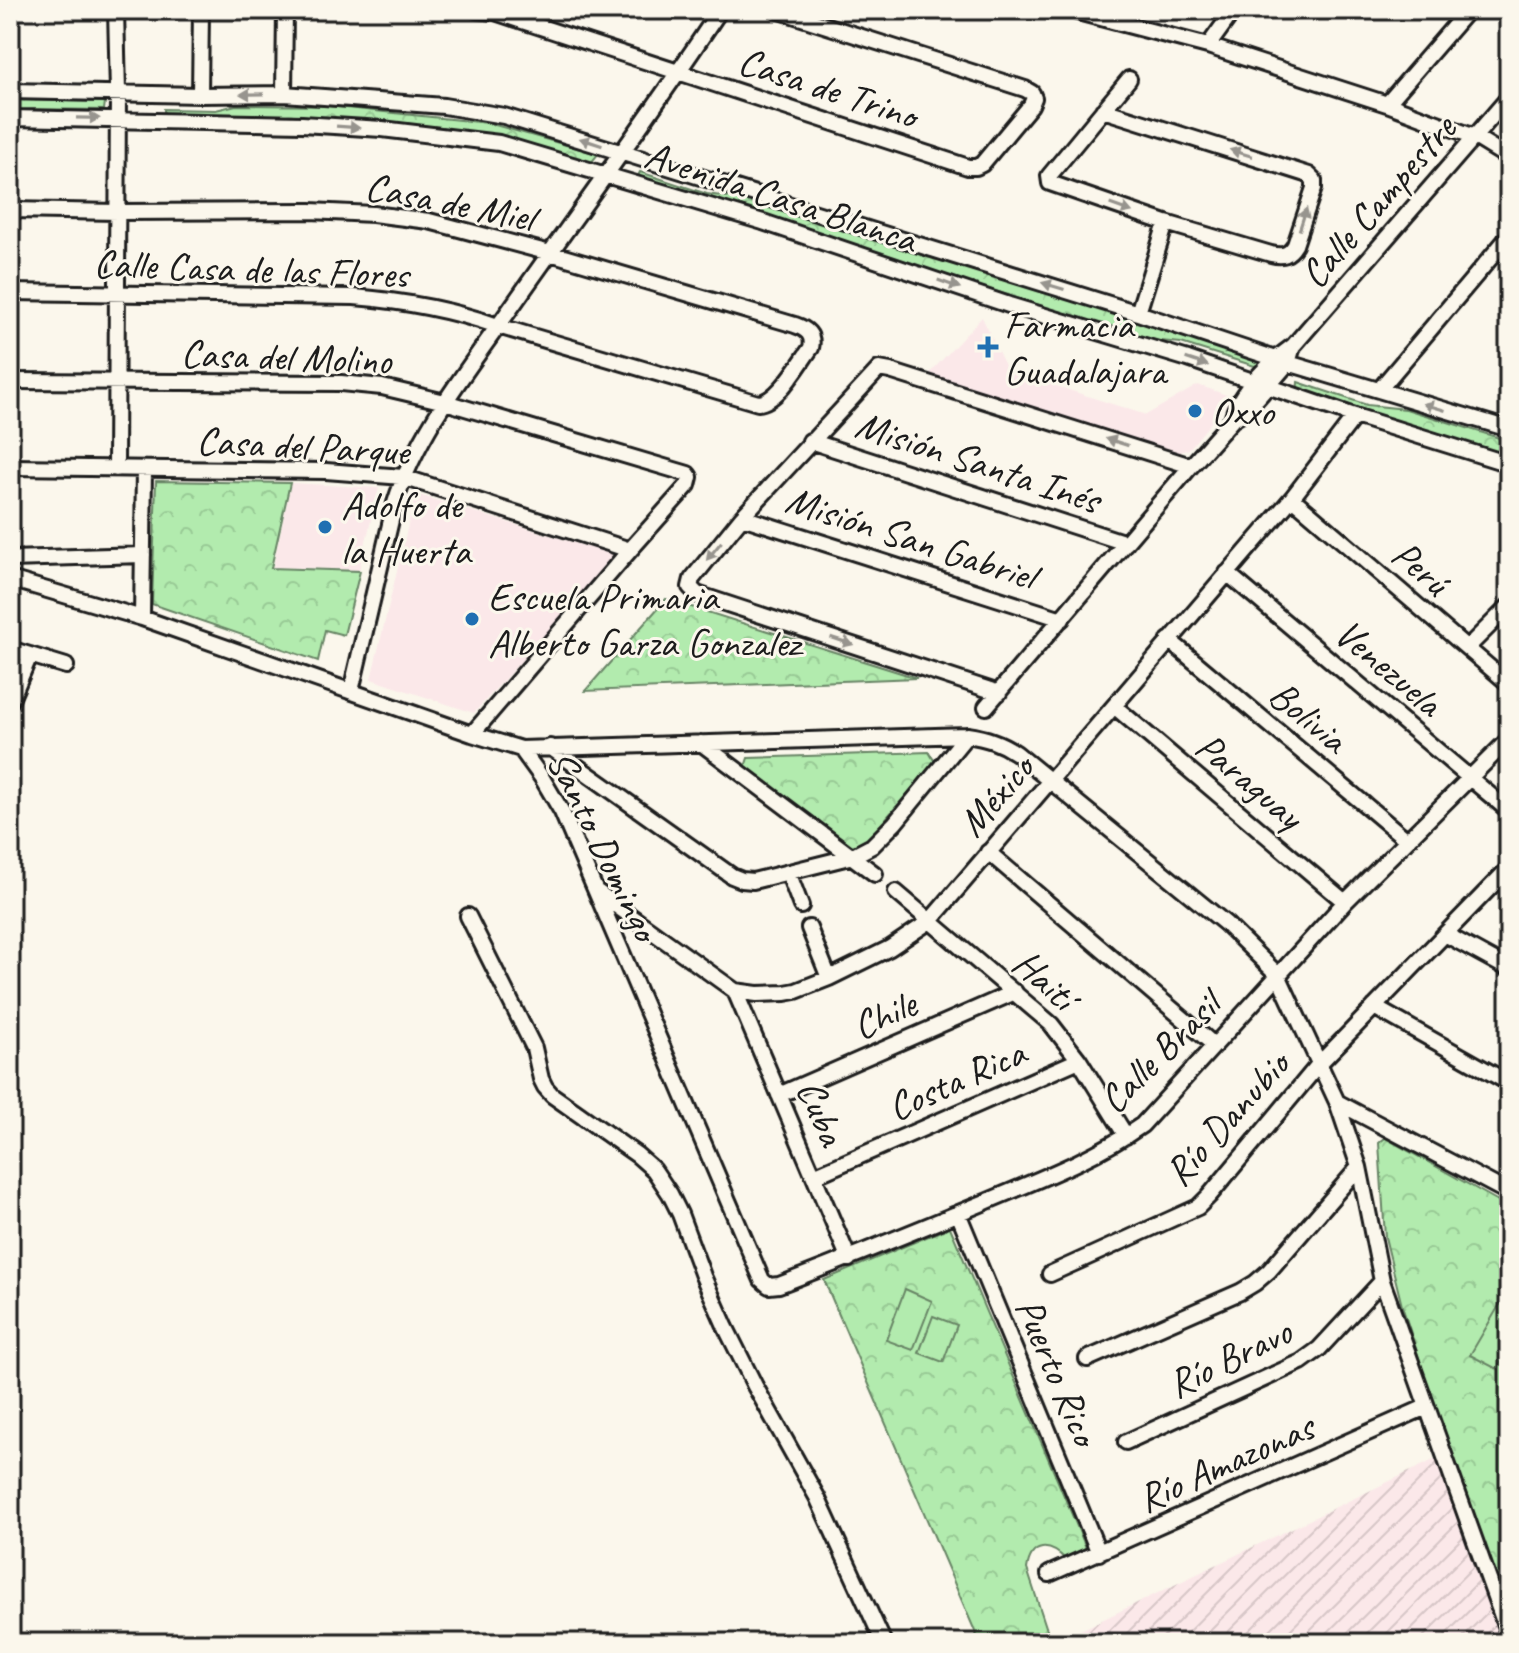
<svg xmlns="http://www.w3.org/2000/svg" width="1519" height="1653" font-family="Caveat,sans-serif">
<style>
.built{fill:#fbe8e9}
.industrial{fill:url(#industrial-furrows)}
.forest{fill:url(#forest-crowns);stroke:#678465;stroke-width:2}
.pitch{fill:#b2ebae;stroke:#678465;stroke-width:2}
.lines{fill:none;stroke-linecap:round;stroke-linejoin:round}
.minor-casing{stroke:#1c1c1c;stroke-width:20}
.minor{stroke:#fbf7ec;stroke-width:14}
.oneway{fill:#97948e}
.poi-dot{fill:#1f6fb2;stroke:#fbf7ec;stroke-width:3}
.labels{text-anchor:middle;stroke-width:6;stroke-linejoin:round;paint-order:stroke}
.street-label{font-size:40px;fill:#1c1c1c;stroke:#fbf7ec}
.poi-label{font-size:40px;fill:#1c1c1c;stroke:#fbf7ec;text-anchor:start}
</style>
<defs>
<pattern id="industrial-furrows" width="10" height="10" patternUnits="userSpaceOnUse" patternTransform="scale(2)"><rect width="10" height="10" fill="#fbe8e9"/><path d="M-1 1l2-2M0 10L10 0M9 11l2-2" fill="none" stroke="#d7c6c7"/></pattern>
<pattern id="forest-crowns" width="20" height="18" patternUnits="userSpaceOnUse" patternTransform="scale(2)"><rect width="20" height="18" fill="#b2ebae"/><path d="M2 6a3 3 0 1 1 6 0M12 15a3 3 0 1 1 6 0" fill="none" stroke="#98c995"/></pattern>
</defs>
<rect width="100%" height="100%" fill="#fbf7ec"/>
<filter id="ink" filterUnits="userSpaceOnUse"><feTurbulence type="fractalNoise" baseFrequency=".0125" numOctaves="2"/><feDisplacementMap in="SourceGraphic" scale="16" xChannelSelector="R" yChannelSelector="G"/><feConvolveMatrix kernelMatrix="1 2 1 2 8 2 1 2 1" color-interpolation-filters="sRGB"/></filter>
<g filter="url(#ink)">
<path class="built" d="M982,317L1007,370L1146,415L1198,385L1232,397L1189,449L1177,453L929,374Z
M291,483L379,488L359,570L273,567Z
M419,495L614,555V559L474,713L371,679L415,496Z"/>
<path class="industrial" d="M1446,1454L1507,1643H1054Z"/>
<path class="forest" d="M10,100L105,102L104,110L32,109L10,111Z
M236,105L328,106L488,123L598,154L590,164L497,138L164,115V109L216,110Z
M640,172L707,194L749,200L1263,361L1261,368L1181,343L1150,340L637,178Z
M1298,382L1367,405L1406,409L1509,441V460L1297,395Z
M156,481L290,483L271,568L360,571L344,635L325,630L318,661L152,604Z
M666,599L917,678L585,691Z
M929,752L935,762L863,845L850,847L744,770L748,758Z
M1385,1138L1509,1207V1573L1492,1581L1402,1306L1385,1237L1379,1143Z
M950,1227L1087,1550L1066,1560C1050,1543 1031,1542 1027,1569L1048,1633L1026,1643H980L824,1280Z"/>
<path class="pitch" d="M905,1289L932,1301L913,1350L886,1340Z
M1500,1304L1509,1309V1348L1497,1369L1470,1355Z
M933,1316L957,1325L943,1362L919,1353Z"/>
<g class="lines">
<defs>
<path id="minor" d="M116,10L118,93L116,469
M476,10L495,12L968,167H976L982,164L1031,105L1034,98L1032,93L1025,89L777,10
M1070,10L1208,46L1387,104L1475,137L1509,158
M1208,46L1234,10
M10,91L200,95L284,94L444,106L504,116L1138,313L1288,363L1509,429
M284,94L285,10
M200,95L201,10
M1387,104L1468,10
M1103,110L1309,175L1314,180V188L1295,245C1289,255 1283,257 1271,254L1166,223L1050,183L1049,176L1129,79
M10,118L302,124L382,129L499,143L763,222L1009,305L1188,359L1355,416L1509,464
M10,210L117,212L310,211L373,214L429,221L550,253L795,325C807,329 814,335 811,348C799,364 778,402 758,403L498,326C452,310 403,301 354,297L10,292
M1138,313L1166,223
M10,381L341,383L382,387L445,402L688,474L690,477L688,485L630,550L472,734
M1379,390L1509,236
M1232,420C1238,392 1270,362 1293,346L1509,97
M810,441L1126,543
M10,467L326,471L403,477L630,550
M1292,498L1509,684
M742,517L1062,619
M10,559L143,555
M1227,573L1509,811
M10,579L142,618L472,734L521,749L542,778L562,812L762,1280L769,1286L779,1285C847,1259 915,1231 983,1203C1037,1180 1094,1159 1142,1125L1345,902L1509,739
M142,618L144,469
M1169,640L1407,840
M1467,648L1509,606
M10,649L66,666
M351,691L395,503C418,430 469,368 513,305C582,207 654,110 720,10
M999,693L697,594L690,587L692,579L742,517L879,369L890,371L1191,466
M10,702L30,655
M1114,706L1345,902
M986,707L1191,466L1232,420L1245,412L1268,386L1288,363L1293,346
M701,743L875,874
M550,747L732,876L742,880L753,881L853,856L872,846L895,823L967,735
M521,749L967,735C986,738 1000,742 1016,753L1226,924L1278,975L1337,1102L1359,1167L1382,1281L1509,1636
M988,852L1214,1045
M788,872L801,906
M596,891L735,991L757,994L785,993L796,991L829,978L890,948L930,921L1292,498L1355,416
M896,892L1051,1024L1079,1060L1126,1136
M468,916L534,1048L541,1079L545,1087L552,1095L637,1155L654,1170L670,1194L680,1214L703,1276L726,1328L755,1386L817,1497L884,1643
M809,928L829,978
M1445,934L1509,969
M735,991L849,1259
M1374,1007L1509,1083
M779,1095L1015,992
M1337,1102L1509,1193
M814,1176L1079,1060
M958,1213L1099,1553
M1050,1274L1198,1207L1209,1196L1319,1064L1509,868
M1087,1359L1240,1292L1255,1283L1269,1271L1359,1167
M1126,1442L1301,1362L1319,1349L1382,1281
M1049,1574L1426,1407"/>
</defs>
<use href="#minor" class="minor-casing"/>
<use href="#minor" class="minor"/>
</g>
<defs><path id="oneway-solid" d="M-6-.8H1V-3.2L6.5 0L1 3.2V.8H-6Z" transform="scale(2)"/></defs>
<g class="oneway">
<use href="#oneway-solid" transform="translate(252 94) rotate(179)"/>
<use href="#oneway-solid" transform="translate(88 118) rotate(1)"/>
<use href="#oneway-solid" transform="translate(348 127) rotate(4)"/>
<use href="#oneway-solid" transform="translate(591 142) rotate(-162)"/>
<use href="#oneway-solid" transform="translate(1241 153) rotate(-163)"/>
<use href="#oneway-solid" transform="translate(1121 208) rotate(19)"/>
<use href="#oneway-solid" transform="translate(1303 219) rotate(-72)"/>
<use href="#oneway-solid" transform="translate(949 284) rotate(19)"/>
<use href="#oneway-solid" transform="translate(1053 286) rotate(-163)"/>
<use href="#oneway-solid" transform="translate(1197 362) rotate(18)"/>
<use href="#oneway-solid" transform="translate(1434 407) rotate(-163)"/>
<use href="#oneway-solid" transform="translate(1117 442) rotate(-162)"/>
<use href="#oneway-solid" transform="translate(714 551) rotate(129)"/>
<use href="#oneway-solid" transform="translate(842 641) rotate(18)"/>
</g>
</g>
<g class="poi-dot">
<path d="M984 335h8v8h8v8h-8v8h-8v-8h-8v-8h8z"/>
<circle cx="1195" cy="411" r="8"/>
<circle cx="325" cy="527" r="8"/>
<circle cx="472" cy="619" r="8"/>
</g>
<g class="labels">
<g class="street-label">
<text transform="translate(828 87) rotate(18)" y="14">Casa de Trino</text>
<text transform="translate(781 196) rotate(18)" y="14">Avenida Casa Blanca</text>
<text transform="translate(450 201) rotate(11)" y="14">Casa de Miel</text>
<text transform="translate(1377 201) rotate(-49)" y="14">Calle Campestre</text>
<text transform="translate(251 268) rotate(2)" y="14">Calle Casa de las Flores</text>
<text transform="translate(286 356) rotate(2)" y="14">Casa del Molino</text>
<text transform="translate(303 445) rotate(3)" y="14">Casa del Parque</text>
<text transform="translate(978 461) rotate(18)" y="14">Misión Santa Inés</text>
<text transform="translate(911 537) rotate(18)" y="14">Misión San Gabriel</text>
<text transform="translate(1421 567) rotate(41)" y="14">Perú</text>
<text transform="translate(1389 667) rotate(40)" y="14">Venezuela</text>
<text transform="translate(1309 716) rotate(40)" y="14">Bolivia</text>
<text transform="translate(1250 780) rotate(40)" y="14">Paraguay</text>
<text transform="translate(995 795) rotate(-49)" y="14">México</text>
<text transform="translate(604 845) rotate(64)" y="14">Santo Domingo</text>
<text transform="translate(1045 979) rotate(42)" y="14">Haití</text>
<text transform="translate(884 1014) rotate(-24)" y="14">Chile</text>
<text transform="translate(1159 1052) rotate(-45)" y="14">Calle Brasil</text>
<text transform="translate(956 1079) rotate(-24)" y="14">Costa Rica</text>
<text transform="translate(822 1112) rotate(67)" y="14">Cuba</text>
<text transform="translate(1226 1118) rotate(-48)" y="14">Río Danubio</text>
<text transform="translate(1229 1357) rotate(-26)" y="14">Río Bravo</text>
<text transform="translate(1058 1371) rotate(67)" y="14">Puerto Rico</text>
<text transform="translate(1225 1462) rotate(-24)" y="14">Río Amazonas</text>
</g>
<g class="poi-label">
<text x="1004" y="338">Farmacia<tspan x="1004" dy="46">Guadalajara</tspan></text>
<text x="1211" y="425">Oxxo</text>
<text x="341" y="518">Adolfo de<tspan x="341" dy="46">la Huerta</tspan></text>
<text x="488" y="610">Escuela Primaria<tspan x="488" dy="46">Alberto Garza Gonzalez</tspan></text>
</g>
</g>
<rect width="1519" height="1653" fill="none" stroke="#fbf7ec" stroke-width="40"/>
<rect x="20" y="20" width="1479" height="1613" fill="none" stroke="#1c1c1c" stroke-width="3" filter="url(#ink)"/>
</svg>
